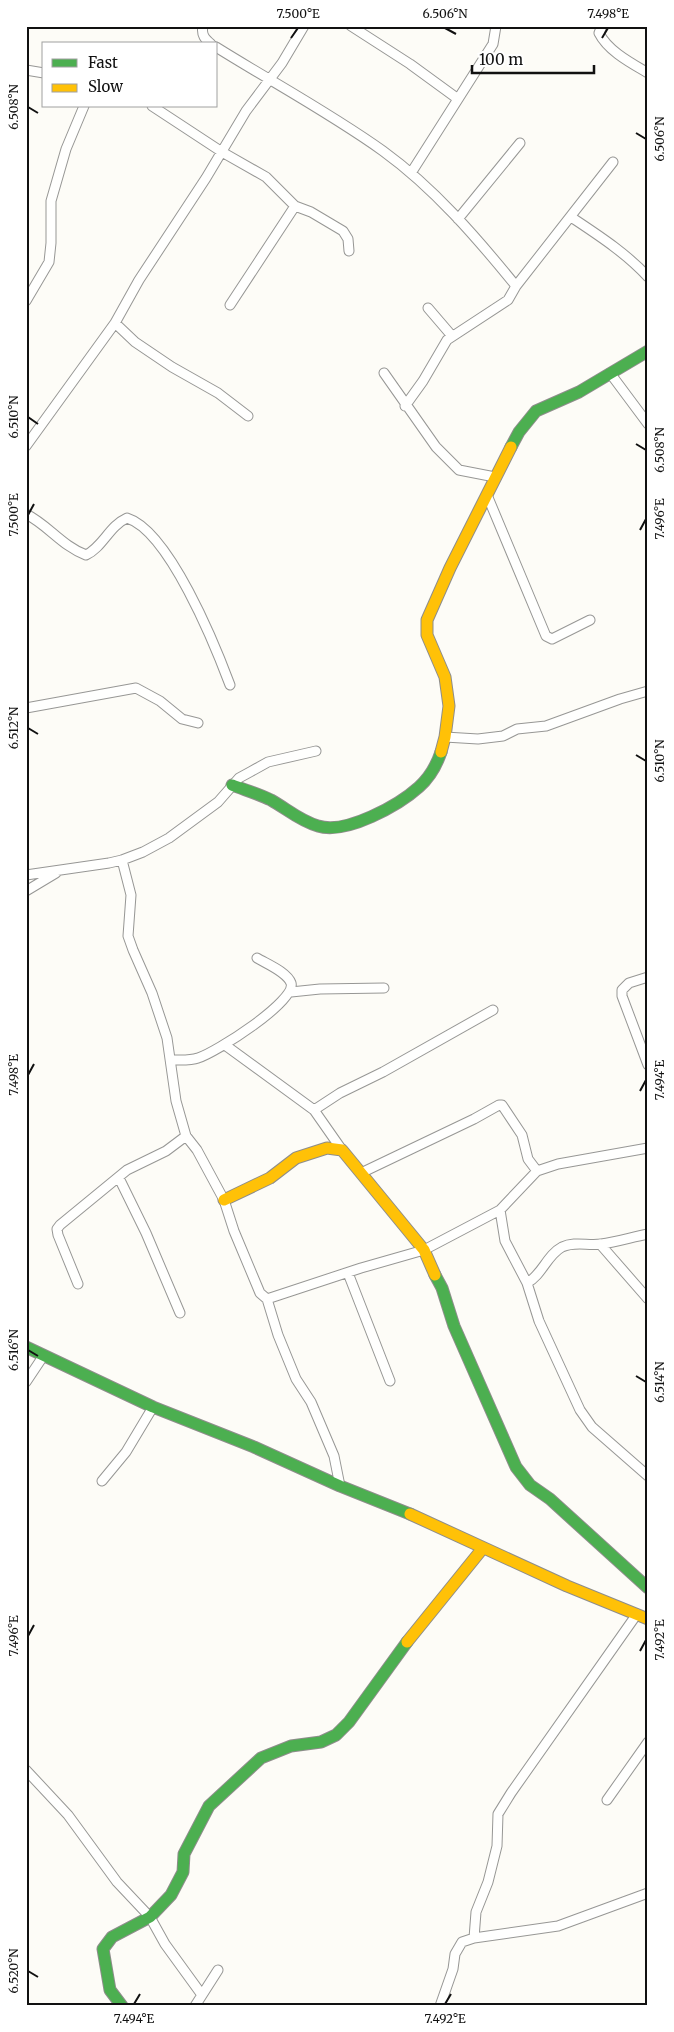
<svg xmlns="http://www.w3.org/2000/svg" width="674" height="2032" font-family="Merriweather,serif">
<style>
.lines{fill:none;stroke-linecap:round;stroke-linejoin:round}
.street-casing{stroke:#979795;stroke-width:11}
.fast-casing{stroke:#8e8d8b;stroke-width:13}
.slow-casing{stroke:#8e8d8b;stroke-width:13}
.street{stroke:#fffffe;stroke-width:9}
.fast{stroke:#4caf50;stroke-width:11}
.slow{stroke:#ffc107;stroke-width:11}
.ticks{fill:none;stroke:#111;stroke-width:2}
.neatline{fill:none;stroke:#111;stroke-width:2}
.ticks-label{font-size:12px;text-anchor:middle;fill:#111}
</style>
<rect width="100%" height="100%" fill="#fdfcf7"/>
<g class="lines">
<defs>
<path id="street" d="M203,26C201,35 205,39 211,44
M351,26L410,64L458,99
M602,26L599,33C608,51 631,63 648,73
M216,47C272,82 330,113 383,151C434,188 477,238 516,286
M26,70L44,73
M152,106L222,152L266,177L295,206L311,212L343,231L348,239L349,251
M411,173L493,44L496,26
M571,217C598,235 626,253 648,277
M458,219L520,143
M26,301L49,262L51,243V201L66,149L84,106
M230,305L295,206
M428,308L452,336
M115,323L135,342L172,367L218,393L248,416
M384,373L436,447L459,470L495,477
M610,373L648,424
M405,406L423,381L447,340L508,300L516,286L613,162
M26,446L115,323L139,280L206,178L246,111L282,63L304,26
M487,495L546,636L552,639L590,620
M26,514C48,525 62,546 86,555C103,547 109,526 127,518C169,531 215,645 230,685
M26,708L136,688L160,701L182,719L198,723
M445,737L478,739L503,736L517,729L546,726L620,699L648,691
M122,860L131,895L128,936L133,950L152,993L167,1038L176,1101L186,1136L197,1150L224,1200L234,1231L260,1293L267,1299L278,1335L296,1379L311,1402L334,1456L340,1486
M26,875L109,863L122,860L143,852L169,838L218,802L239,778L250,772L268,762L316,751
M26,891L56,873
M648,977L629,983L622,990V996L648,1065
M291,992L320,989L384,988
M225,1045L314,1110L342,1150
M171,1060C179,1060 190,1061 198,1058C215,1053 297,1001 291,983C287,972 267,964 257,958
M314,1110L340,1093L383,1072L493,1010
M361,1173L474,1119L499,1105H502L522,1135L528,1159L537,1171
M119,1178L146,1233L180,1313
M500,1210L505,1241L527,1283L539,1321L580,1410L592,1427L648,1476
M600,1244L648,1299
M348,1273L390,1381
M527,1283C542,1275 547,1255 562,1247C575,1241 588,1246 601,1244C617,1242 632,1237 648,1234
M78,1284L58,1235L57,1229L60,1225L127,1170L166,1151L186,1136
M267,1299L361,1268L424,1250L500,1210L537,1171L558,1164L648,1148
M26,1382L44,1355
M102,1481L126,1452L153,1407
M26,1770L68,1815L117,1882L150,1917L165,1944L202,1995
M607,1800L648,1742
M474,1938L476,1912L488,1882L497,1846L498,1814L511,1793L637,1614
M195,2006L218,1970
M440,2006L453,1969L455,1954L462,1942L474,1938L558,1926L648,1893"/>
<path id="fast" d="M511,447L519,432L536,411L579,392L648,351
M232,785C245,790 259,794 271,800C287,809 300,821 318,826C346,835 399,805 419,787C429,778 437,764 441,752
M435,1275L442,1288L454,1326L516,1467L530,1485L550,1499L648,1588
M26,1347L153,1407L254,1447L340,1486L410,1514
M122,2006L110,1990L103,1949L112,1937L150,1917L171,1895L183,1872L184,1854L209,1806L261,1758L291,1746L321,1742L336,1735L349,1722L407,1642"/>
<path id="slow" d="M441,752L445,737L449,706L445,677L427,635V620L450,568L511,447
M224,1200L270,1178L296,1158L327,1148L342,1150L424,1250L435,1275
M410,1514L567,1586L648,1619
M407,1642L483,1548"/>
</defs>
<use href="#street" class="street-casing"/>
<use href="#fast" class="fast-casing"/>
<use href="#slow" class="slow-casing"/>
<use href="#street" class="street"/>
<use href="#fast" class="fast"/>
<use href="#slow" class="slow"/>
</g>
<path class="ticks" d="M445,28L456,34M291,38L298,28M602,38L608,28M28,107L38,113M636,133L646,139M28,417L38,424M636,444L646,450M28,515L34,504M640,530L646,519M28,728L38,734M636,755L646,761M28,1075L34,1064M640,1091L646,1080M28,1350L38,1356M636,1376L646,1382M28,1636L34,1625M640,1651L646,1640M28,1971L38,1977M134,2004L140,1994M445,2004L451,1994"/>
<rect width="674" height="2032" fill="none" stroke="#ffffff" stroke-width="55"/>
<rect x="42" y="42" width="175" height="65" fill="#ffffff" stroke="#a0a0a0"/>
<rect x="52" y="59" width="25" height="8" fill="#4caf50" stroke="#a0a0a0"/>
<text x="88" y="68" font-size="15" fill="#111111">Fast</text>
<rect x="52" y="84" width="25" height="8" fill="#ffc107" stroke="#a0a0a0"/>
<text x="88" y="92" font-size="15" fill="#111111">Slow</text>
<path d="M472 65v8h122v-8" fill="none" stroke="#111111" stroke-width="2.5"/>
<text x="479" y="65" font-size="15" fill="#111111" stroke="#ffffff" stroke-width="4" paint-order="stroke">100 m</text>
<rect x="28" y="28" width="618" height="1976" class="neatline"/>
<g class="ticks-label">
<text x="298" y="18">7.500°E</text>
<text x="445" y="18">6.506°N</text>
<text x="608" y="18">7.498°E</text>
<text transform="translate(14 107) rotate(-90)" y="4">6.508°N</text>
<text transform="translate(660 139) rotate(-90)" y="4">6.506°N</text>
<text transform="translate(14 417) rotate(-90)" y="4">6.510°N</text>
<text transform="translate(660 450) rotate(-90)" y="4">6.508°N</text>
<text transform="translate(14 515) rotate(-90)" y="4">7.500°E</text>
<text transform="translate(660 519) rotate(-90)" y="4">7.496°E</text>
<text transform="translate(14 728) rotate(-90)" y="4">6.512°N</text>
<text transform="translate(660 761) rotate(-90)" y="4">6.510°N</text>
<text transform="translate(14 1075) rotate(-90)" y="4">7.498°E</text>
<text transform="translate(660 1080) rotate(-90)" y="4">7.494°E</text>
<text transform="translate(14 1350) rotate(-90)" y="4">6.516°N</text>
<text transform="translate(660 1382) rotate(-90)" y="4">6.514°N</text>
<text transform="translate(14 1636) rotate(-90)" y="4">7.496°E</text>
<text transform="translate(660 1640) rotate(-90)" y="4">7.492°E</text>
<text transform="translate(14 1971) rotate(-90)" y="4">6.520°N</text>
<text x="134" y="2023">7.494°E</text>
<text x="445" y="2023">7.492°E</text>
</g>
</svg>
